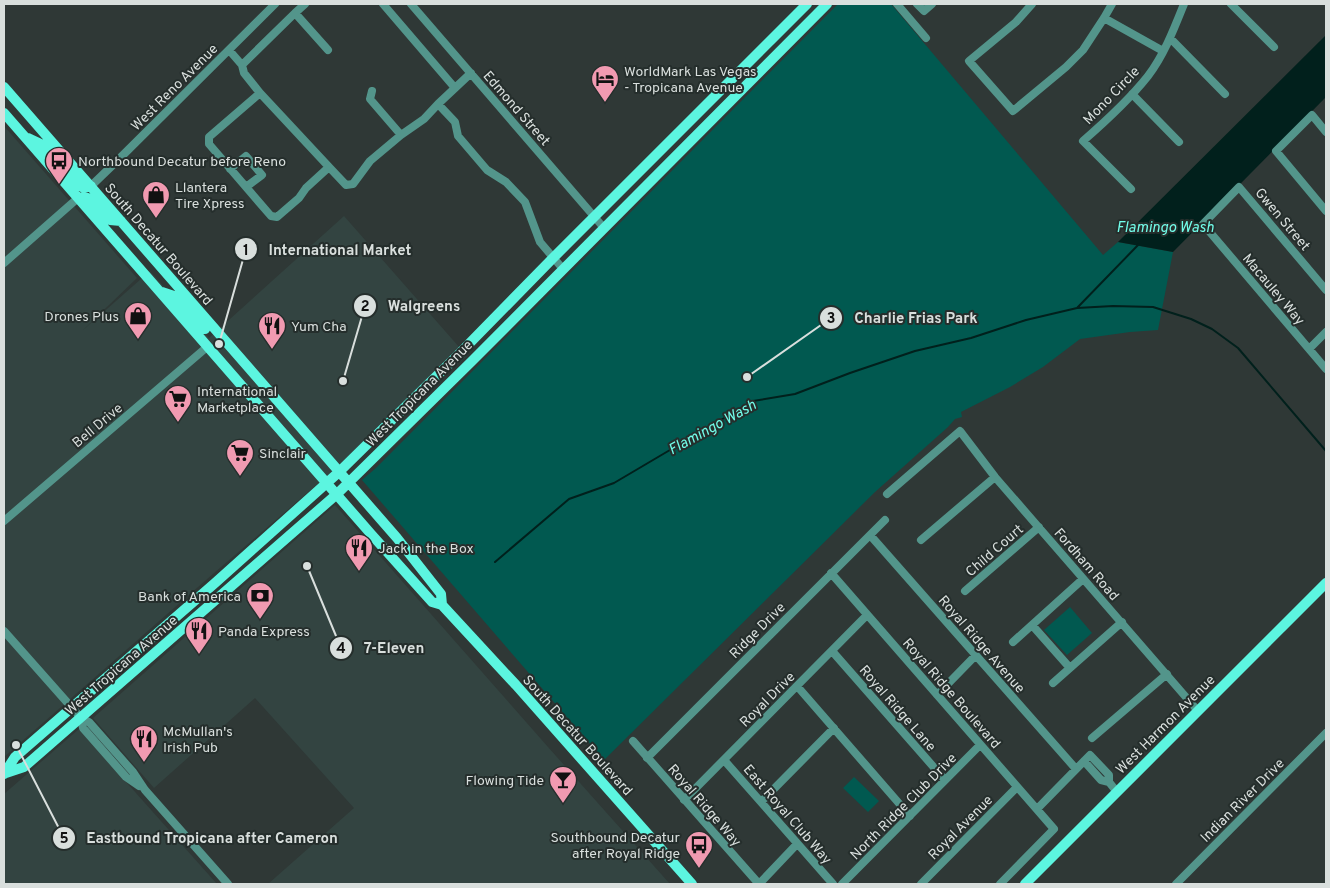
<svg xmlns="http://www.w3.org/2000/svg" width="1330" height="888" font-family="Overpass,sans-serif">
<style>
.built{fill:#334441}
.green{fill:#015950}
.water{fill:#01201c}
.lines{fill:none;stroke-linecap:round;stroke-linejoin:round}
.stream{stroke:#01201c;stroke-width:2}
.minor{stroke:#53958b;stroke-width:8}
.major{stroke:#5cf5e0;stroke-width:10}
.labels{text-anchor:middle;stroke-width:4;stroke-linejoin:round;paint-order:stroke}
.poi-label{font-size:14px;fill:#d9dfdd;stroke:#252e2c;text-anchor:start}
.street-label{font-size:14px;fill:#d9dfdd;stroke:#252e2c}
.water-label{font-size:15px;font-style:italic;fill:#72fdea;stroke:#252e2c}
.leader{fill:none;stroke:#d9dfdd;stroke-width:2}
.callout-dot{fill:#d9dfdd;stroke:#252e2c;stroke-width:2}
.mark-label{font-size:15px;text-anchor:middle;font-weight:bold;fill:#111}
.callout-label{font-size:15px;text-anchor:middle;font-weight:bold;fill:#d9dfdd;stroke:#252e2c;stroke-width:4;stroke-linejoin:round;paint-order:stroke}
</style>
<rect width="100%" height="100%" fill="#2f3836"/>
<path class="built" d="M4,126L137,278L82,331L150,271L209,338L344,216L467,356L214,573L4,757Z
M335,505L548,747L670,884H268L354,808L255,698L154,788L93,718Z
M79,729L217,884H4V794Z"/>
<path class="green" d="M838,4H891L1103,255L1118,242L1173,252L1158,330L1130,332L1080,339L1043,367L1010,387L961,412L962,417L955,419L948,427L875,492L604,760L362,480L376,468Z
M1070,607L1092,633L1067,655L1044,630Z
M854,777L879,801L868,812L843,788Z"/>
<path class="water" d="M1326,35V97L1173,252L1118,242Z"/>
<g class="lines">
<path class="stream" d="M1077,308L1113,306L1153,307L1191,319L1212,329L1238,348L1326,451
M495,562L569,499L614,483L753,401L795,394L850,373L915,351L971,338L1026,320L1077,308L1139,244"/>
<path class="minor" d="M383,4L455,88
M411,4L604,228
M897,4L926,38
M917,4L924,11L932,4
M1032,4L1016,22L969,61L1013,111L1066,67L1083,50L1104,18L1112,4
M1231,4L1274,47
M295,13L305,4
M1104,18L1163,51
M1170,38L1225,94
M229,50L242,65L244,73L260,93
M242,65L295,13L328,50
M471,73L438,104L455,122L458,136L487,170L506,182L525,202L540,242L563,269
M372,91L370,99L401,135
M1132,94L1179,142
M1326,132L1312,115L1276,151L1326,211
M329,167L260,93L209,137V144L271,216L277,217L299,198L306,188L329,167L346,185L353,184L370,161L401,135L424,119L438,104
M230,169L246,156L262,175L246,187
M91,186L117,161L275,4
M1131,189L1083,141C1106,121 1129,100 1148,76C1164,55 1174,29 1184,4
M4,263L78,198
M1326,290L1239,187L1203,224L1326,369
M1309,349L1326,332
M887,494L960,431L995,477L1198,711
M4,521L207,347
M870,535L1076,769
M921,540L995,477
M831,573L1054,829L1000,884
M965,591L1039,527
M1032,625L1070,668
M4,631L81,718L89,722L133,772L145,790L228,884
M1013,642L1083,579
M832,651L945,780
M1053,683L1122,622
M797,686L910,816
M937,695L976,655
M81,718L83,728L126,777L139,786
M1092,738L1167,674
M633,741L759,884
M647,758L885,520
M724,760L833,884
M1084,761L1101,780L1109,782
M684,800L867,615
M761,802L834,728
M1037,809L1090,755L1109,775V782L1117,792
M759,884L797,844
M842,884L980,745
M921,884L1017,787
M1176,884L1326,733"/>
<path class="major" d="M4,87L397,538L441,594L442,605
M4,113L371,534L432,602L442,605L516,685L692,884
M28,138L43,145L80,186L84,188L91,186
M78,198L84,197L88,198L110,220L121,221
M162,292L174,296L205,329
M6,773L24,767L337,494L472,361L827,4
M4,774L15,757L215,583L339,472L461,352L553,258L807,4
M1025,884L1326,583"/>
</g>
<defs>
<symbol id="hotel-pin" viewBox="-11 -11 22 30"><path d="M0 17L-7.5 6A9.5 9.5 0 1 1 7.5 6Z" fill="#f19ab1" stroke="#252e2c"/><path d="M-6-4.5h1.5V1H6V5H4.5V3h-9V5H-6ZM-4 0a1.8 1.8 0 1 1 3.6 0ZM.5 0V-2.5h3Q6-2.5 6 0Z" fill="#111"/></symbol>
<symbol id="bus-pin" viewBox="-11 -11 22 30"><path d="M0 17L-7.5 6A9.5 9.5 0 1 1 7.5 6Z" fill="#f19ab1" stroke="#252e2c"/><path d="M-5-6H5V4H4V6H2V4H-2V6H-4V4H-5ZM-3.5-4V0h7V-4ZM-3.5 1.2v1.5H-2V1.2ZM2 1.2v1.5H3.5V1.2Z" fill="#111"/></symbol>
<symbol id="shop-pin" viewBox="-11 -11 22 30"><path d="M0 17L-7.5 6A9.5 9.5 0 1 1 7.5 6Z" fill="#f19ab1" stroke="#252e2c"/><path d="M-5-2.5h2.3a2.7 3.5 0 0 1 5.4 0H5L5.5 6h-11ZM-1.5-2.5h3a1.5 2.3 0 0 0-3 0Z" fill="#111"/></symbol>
<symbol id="restaurant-pin" viewBox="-11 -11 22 30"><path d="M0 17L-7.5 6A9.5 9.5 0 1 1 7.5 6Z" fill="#f19ab1" stroke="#252e2c"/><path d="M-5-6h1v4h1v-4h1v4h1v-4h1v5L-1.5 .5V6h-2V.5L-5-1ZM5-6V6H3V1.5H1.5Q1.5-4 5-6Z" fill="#111"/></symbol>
<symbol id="supermarket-pin" viewBox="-11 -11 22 30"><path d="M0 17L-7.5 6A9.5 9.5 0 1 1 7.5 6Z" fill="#f19ab1" stroke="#252e2c"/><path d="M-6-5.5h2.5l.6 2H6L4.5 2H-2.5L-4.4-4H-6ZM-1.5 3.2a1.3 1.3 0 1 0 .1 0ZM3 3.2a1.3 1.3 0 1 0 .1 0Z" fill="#111"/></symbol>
<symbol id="bank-pin" viewBox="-11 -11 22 30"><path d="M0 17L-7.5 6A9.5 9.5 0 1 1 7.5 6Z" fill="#f19ab1" stroke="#252e2c"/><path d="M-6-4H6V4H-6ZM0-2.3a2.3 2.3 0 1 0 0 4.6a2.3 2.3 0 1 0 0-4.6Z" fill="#111"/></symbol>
<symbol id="bar-pin" viewBox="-11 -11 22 30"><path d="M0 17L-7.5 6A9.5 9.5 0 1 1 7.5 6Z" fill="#f19ab1" stroke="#252e2c"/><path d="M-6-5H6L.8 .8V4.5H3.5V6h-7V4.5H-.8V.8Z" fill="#111"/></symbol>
</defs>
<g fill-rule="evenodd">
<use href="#hotel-pin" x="589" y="63" width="32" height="43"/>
<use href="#bus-pin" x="43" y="145" width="32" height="43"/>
<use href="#shop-pin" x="140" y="179" width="32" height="43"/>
<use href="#shop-pin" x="122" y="300" width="32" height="43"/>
<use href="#restaurant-pin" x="256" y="310" width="32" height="43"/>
<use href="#supermarket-pin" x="162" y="383" width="32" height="43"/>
<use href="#supermarket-pin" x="224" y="437" width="32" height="43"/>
<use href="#restaurant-pin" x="343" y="532" width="32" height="43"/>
<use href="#bank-pin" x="244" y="580" width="32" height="43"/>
<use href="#restaurant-pin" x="183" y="615" width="32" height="43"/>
<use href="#restaurant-pin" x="128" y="723" width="32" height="43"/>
<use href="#bar-pin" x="547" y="764" width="32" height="43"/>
<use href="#bus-pin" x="683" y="829" width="32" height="43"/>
</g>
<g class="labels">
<g class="poi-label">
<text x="624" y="76">WorldMark Las Vegas<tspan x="624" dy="16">- Tropicana Avenue</tspan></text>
<text x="78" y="166">Northbound Decatur before Reno</text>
<text x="175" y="192">Llantera<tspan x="175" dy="16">Tire Xpress</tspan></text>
<text x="119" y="321" text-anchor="end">Drones Plus</text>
<text x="291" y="331">Yum Cha</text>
<text x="197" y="396">International<tspan x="197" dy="16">Marketplace</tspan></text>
<text x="259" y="458">Sinclair</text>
<text x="378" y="553">Jack in the Box</text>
<text x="241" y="601" text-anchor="end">Bank of America</text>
<text x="218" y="636">Panda Express</text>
<text x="163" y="736">McMullan's<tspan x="163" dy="16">Irish Pub</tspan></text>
<text x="544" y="785" text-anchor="end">Flowing Tide</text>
<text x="680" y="842" text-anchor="end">Southbound Decatur<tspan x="680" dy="16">after Royal Ridge</tspan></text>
</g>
<g class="street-label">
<text transform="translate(174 87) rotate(-45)" y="5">West Reno Avenue</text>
<text transform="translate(1111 95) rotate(-46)" y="5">Mono Circle</text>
<text transform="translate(517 108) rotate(49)" y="5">Edmond Street</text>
<text transform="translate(1283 219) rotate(50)" y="5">Gwen Street</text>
<text transform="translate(159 244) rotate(49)" y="5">South Decatur Boulevard</text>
<text transform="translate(1274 289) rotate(50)" y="5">Macauley Way</text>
<text transform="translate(419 393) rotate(-45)" y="5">West Tropicana Avenue</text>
<text transform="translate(97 425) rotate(-40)" y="5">Bell Drive</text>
<text transform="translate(994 550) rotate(-41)" y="5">Child Court</text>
<text transform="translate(1087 564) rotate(49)" y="5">Fordham Road</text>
<text transform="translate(757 630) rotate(-45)" y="5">Ridge Drive</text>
<text transform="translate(982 644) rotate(49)" y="5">Royal Ridge Avenue</text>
<text transform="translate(121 665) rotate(-41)" y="5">West Tropicana Avenue</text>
<text transform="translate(952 693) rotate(49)" y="5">Royal Ridge Boulevard</text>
<text transform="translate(767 699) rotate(-45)" y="5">Royal Drive</text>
<text transform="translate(898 708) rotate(49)" y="5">Royal Ridge Lane</text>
<text transform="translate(1165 724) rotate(-45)" y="5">West Harmon Avenue</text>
<text transform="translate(578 735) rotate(48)" y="5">South Decatur Boulevard</text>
<text transform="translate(1242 800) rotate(-45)" y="5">Indian River Drive</text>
<text transform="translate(705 805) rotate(49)" y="5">Royal Ridge Way</text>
<text transform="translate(903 806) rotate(-45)" y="5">North Ridge Club Drive</text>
<text transform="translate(788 814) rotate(49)" y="5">East Royal Club Way</text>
<text transform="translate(960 827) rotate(-45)" y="5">Royal Avenue</text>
</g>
<g class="water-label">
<text x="1165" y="232">Flamingo Wash</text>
<text transform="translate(712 427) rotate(-29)" y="5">Flamingo Wash</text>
</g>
</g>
<path class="leader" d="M219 344L246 249M343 381L365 306M747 377L831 318M307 566L341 648M16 745L64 838"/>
<g class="callout-dot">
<circle cx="219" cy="344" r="5"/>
<circle cx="343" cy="381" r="5"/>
<circle cx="747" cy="377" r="5"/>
<circle cx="307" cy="566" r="5"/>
<circle cx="16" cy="745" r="5"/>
<circle cx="246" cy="249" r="12"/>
<circle cx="365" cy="306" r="12"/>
<circle cx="831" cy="318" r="12"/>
<circle cx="341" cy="648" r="12"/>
<circle cx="64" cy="838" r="12"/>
</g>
<g class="mark-label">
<text x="246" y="255">1</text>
<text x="365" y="311">2</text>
<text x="831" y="323">3</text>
<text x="341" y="653">4</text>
<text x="64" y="843">5</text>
</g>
<g class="callout-label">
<text x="340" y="255">International Market</text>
<text x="424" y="311">Walgreens</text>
<text x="916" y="323">Charlie Frias Park</text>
<text x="394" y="653">7-Eleven</text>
<text x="212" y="843">Eastbound Tropicana after Cameron</text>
</g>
<rect width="1330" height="888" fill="none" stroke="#d9dfdd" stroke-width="10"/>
</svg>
